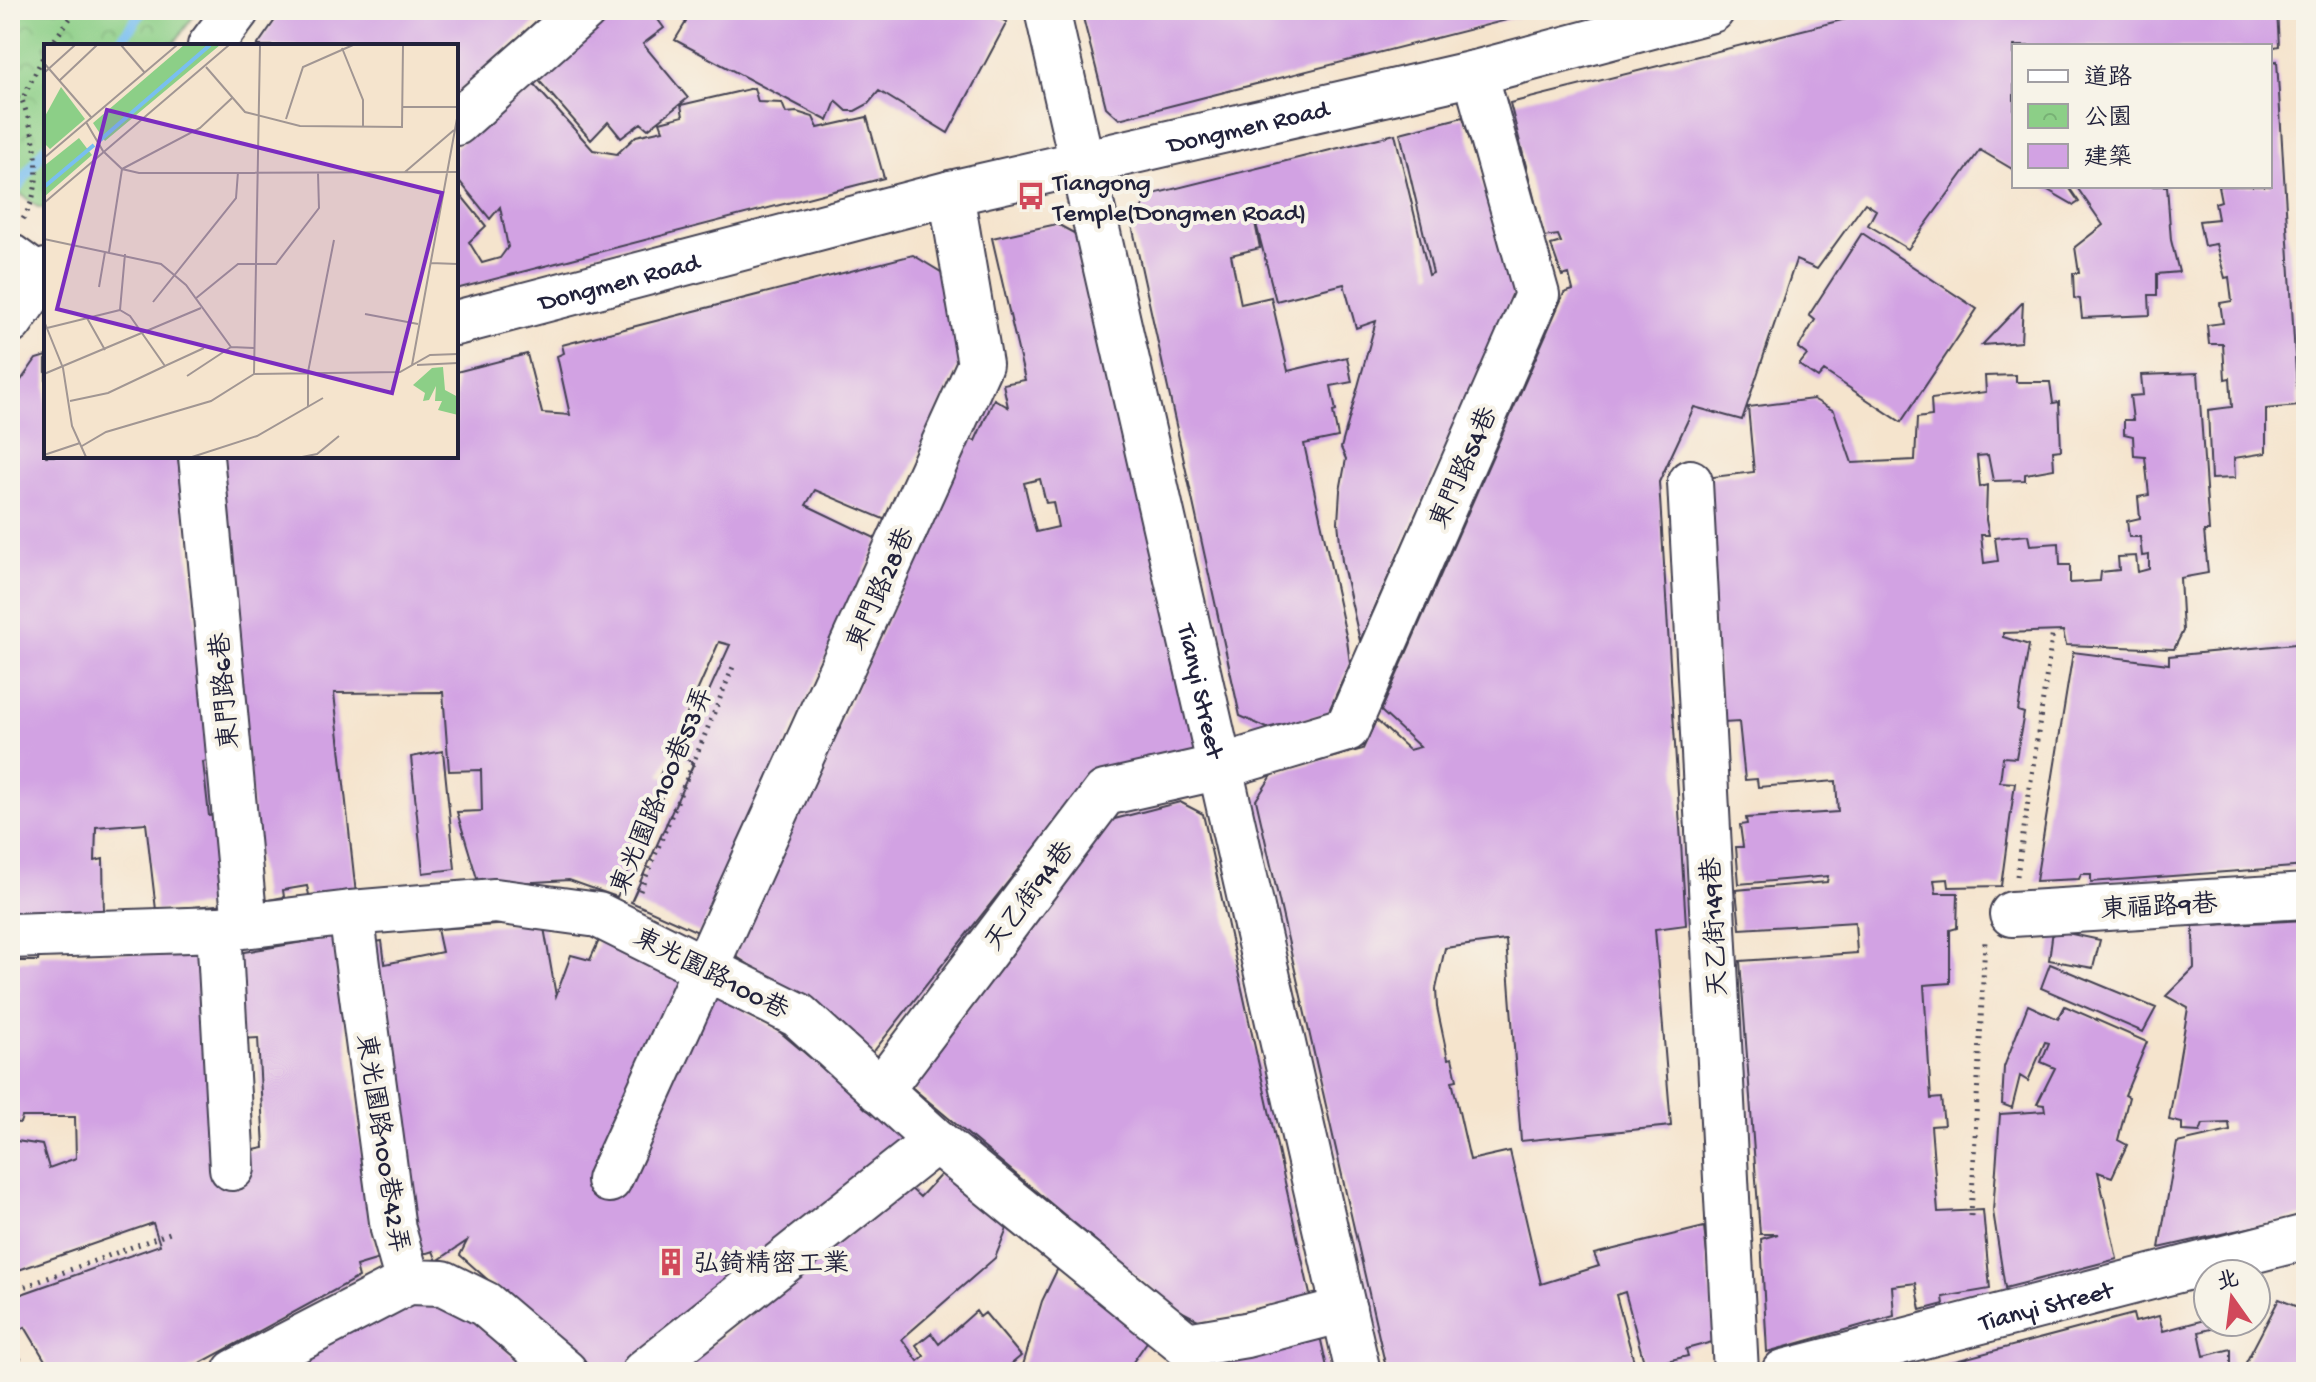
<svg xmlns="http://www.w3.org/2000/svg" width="2316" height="1382" font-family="'Gochi Hand','LXGW WenKai TC',sans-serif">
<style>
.park{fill:url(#park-crowns);stroke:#577861;stroke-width:2}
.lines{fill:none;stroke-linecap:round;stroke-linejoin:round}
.stream{stroke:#79bff0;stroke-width:11}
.building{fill:#d2a2e3;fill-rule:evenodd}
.minor-casing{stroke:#423f51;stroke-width:48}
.path{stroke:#423f51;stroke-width:5;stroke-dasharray:2 6;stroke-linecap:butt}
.minor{stroke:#fff;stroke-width:44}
.labels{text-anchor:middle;stroke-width:8;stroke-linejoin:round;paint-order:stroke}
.street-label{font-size:26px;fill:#22223b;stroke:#f7f3e8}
.poi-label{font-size:26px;fill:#22223b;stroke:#f7f3e8;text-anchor:start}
.inset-river{fill:none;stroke:#79bff0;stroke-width:4}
.inset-road{fill:none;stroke:#a19693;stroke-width:2}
.view{fill:#7b2cbf;fill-opacity:0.15;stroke:#7b2cbf;stroke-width:4}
.inset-edge{fill:none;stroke:#22223b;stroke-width:4}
</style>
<defs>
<pattern id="park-crowns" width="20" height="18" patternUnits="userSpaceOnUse" patternTransform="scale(2)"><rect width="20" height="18" fill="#8ccf87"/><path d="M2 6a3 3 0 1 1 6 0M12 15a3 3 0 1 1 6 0" fill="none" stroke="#78b175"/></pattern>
</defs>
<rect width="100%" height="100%" fill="#f7f3e8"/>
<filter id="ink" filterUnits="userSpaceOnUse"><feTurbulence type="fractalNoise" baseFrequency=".0125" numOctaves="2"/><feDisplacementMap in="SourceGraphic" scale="16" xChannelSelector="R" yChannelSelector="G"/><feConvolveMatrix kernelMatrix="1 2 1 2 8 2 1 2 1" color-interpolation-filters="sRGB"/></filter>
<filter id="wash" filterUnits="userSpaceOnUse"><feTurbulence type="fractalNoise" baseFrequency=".006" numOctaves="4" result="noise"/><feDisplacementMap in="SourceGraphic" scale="32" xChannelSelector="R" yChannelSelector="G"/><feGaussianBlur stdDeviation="1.8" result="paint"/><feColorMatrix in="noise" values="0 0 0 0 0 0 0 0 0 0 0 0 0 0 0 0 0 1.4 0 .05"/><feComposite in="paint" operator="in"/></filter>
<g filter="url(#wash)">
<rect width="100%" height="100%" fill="#f5e4cd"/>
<path class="park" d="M10,10H198L172,46H46V208L38,207L10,186Z"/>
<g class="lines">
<path class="stream" d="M117,46L143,10
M10,198L46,147"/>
</g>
<g id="blocks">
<path class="building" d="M282,10H549L456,94V46H257Z
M610,10H651L664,28L643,44L688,98L648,129L641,123L621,138L608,122L591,140L535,76Z
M671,10H984L1007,22L948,133L879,91L868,104L855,111H847L836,101L828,121L675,40L686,22Z
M1081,10H1542V11L1119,119L1106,107Z
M1882,10H2277L2279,46L2270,48L2014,46V170L1980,150L1908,249L1868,225L1876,210L1865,203L1817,269L1796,260L1742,420L1694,407L1659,482L1686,925L1655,929L1671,1126L1521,1141L1506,940L1445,948L1436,989L1437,1007L1448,1059L1452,1058L1457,1080L1452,1081L1470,1160L1510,1151L1541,1284L1599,1266L1594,1254L1704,1227L1716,1341L1686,1349L1688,1356L1645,1366L1625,1292L1616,1295L1636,1369L1625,1372H1387L1256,800L1273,774L1363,749L1376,720L1409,750L1420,747L1381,711L1564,293L1573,290L1569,274L1562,276L1551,245L1561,242L1558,235L1544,237L1510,103Z
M2277,61L2298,406L2266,409V453L2234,458L2235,478L2211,479L2208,410L2232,407L2230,378L2225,379L2223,344H2209L2207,325L2223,323L2220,303L2232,301L2229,277L2225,278L2216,244L2204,246L2199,221L2218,219L2215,203L2221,201L2218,186H2270V62Z
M530,80L593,150L617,154L636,136L663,130L660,122L683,116L681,105L754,88L758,102L782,103L786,113L797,112L813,117L818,128L867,117L884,178L456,289V189L486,226L469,242L482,263L500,258L508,247L500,207L490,219L456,177V147Z
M1463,117L1515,291L1360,641L1342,561L1338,522L1340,491L1346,459L1341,448L1376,321L1356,328L1344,284L1276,301L1253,212L1260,248L1231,255L1241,304L1271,297L1288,371L1347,357L1352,382L1331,386L1336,411L1333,412L1338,437L1304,444L1347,640L1350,664L1328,713L1267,728L1240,716L1132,225L1149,195L1395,134L1429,275L1433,273L1400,133Z
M2041,186H2068L2079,202L2074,205Z
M2076,186H2167L2171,240L2179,272L2157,274V295H2149L2150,315L2082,318L2080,299L2074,298L2073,273H2079L2075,247L2103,225Z
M1057,224L1085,239L1200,751L1092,776L870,1056L809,1004L734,955L970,439L975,441L994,399L1008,407L1003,384L1025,380L992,238ZM1040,479L1046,503L1053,502L1058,527L1036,532L1024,483Z
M1862,233L1977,309L1901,422L1824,371L1818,378L1799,365L1807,355L1798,348L1815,320L1809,315Z
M913,255L944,274L962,357L888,521L815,490L806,505L879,540L700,933L631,902L694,763L684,758L689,735L730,645L719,642L660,775L670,779L617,897L569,880L479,885L457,812L482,811L481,770L449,771L443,692L334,693L356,894L310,899L307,886L283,890L284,897L263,901L214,456H456V372L527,354L542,413L570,415L557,356L564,353L562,345Z
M2023,302L2021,342L1982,345Z
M46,356V456H178L211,760L203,762L209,816L218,815L228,904L156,910L146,823L96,827L95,861L103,859L104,915L10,921V396L36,359Z
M2198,373L2209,531H2204L2208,573L2180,578L2183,631L2174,649L2066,645L2063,631L2003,633V637L2029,645L2018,711L2024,713L2016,758L2003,757L2000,782L2015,783L2001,886L1949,887L1948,879L1934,880L1936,893H1958L1957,928L1950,930V983L1924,985L1931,1099L1941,1098L1944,1125L1931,1126L1938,1212L1983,1210L1990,1289L1943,1297L1944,1304L1921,1310L1916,1283L1892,1286L1894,1316L1767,1352L1761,1239L1778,1234H1760L1740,961L1857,953L1855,922L1740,929L1736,890L1827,882L1828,876L1739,884L1736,847H1743L1740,825L1747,824L1746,818L1838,812L1836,781L1758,787L1757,779L1745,780L1739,722L1723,723L1697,479L1754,472L1748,407L1813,399L1834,411L1852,463L1915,460L1917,418L1932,416L1931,399L1986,392L1985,376L2016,375V382H2050L2053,403L2059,402L2061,450L2053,451L2054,469L2025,474V480L1993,481L1988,455L1977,456L1980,487L1987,485L1986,520L1989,535H1981L1984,563L1998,561L1995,538L2028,535L2030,545L2059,543L2060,565H2070V583L2100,581L2101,572L2119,570L2118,557L2136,556L2138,572L2149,569V555L2142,556L2140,537H2129L2127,521L2140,518L2138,497L2149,495L2145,457L2134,456L2133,436L2124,434V420H2133L2130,396L2143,395L2141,375Z
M2306,643V866L2091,882V874H2081L2079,879L2036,881L2073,652L2169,664V656Z
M443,751L455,869L423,873L411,757Z
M1180,802L1203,814L1311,1299L1200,1321L1177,1309L909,1085L1107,821Z
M2306,920V1215L2159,1248L2177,1143L2230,1131L2229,1123L2203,1124L2200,1132L2182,1131V1123L2169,1120L2188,1008L2166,996L2194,968L2193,926Z
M543,922L556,996L571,955L590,960L600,938L717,994L781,1033L907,1139L701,1308L617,1372H591L460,1255L467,1241L437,1261L433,1251L427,1253H415L370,943L382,941L385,964L442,952L437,929Z
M2053,930L2100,940L2093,968L2049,960Z
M333,937L373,1240L379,1259L356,1266L359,1277L184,1372H52L25,1327L17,1332L10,1315L11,1301L19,1295L160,1245L153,1223L10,1273V1140L42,1145L49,1168L76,1158L75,1117H22L20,1123L10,1122V992L19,991L17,961H38L39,955L212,952L244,1152L264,1148L258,1038L241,1039L238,953Z
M2050,964L2156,1008L2143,1032L2041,988Z
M2028,1005L2058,1019L2065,1006L2147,1042L2125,1095L2129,1097L2118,1140L2127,1145L2112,1177L2098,1172L2117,1259L2005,1288L1993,1211L2000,1114L2045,1111L2044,1105L2037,1104L2055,1068L2041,1062L2049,1043L2045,1042L2028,1081L2020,1076L2012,1108L2002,1104L2004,1067Z
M946,1169L1009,1223L995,1258L902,1339L918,1361L924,1356L916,1345L931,1333L939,1344L976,1311L980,1317L985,1313L1021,1356L1002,1372H679L908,1186L920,1197Z
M1058,1268L1078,1286L1081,1281L1149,1339L1126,1372H1021L1042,1301Z
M409,1293L469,1317L531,1372H271Z
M2279,1299L2306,1311V1372H2241Z
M2133,1314L2135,1322L2159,1316L2163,1331L2208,1319V1322H2222L2223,1326L2199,1332L2204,1356L2231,1349V1372H1914Z
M1320,1336L1328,1372H1197L1196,1367Z"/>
</g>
</g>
<g filter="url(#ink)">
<use href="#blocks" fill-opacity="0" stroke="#423f51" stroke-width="2"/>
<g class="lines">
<defs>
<g id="minor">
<path id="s1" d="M1047,10L1358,1372"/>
<path d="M210,46L237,10"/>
<path d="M456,123L584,10"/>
<path d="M10,256L46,282"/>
<path d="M10,322L46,271"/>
<path id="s2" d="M456,323L951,193L1475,73L1712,10"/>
<path d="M201,456L245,925"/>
<path d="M1690,482L1736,1372"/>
<path d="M351,913L393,1229L408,1282L443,1283L485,1304L565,1372"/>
<path d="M2012,914L2306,896"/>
<path d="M219,929L232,1168"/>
<path d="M10,936L219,929L351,913L495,901L598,915L798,1015L936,1141L1187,1345L1246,1335L1344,1310"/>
<path d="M880,1091L1105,793L1220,767L1347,729L1537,295L1475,73"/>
<path d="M609,1180L980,364L951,193"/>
<path d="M235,1372L408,1282"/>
<path d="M644,1372L936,1141"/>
<path id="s3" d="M1784,1372L2306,1237"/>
</g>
</defs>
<use href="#minor" class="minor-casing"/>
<path class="path" d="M50,46L76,10
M10,96L22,100
M23,219C46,183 36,138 22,100L46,51
M2017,876L2053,631
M640,891L733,667
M1971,1216L1985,941
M10,1292L170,1233
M10,1336L25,1372"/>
<use href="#minor" class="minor"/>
</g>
</g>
<defs>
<symbol id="bus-bare" viewBox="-9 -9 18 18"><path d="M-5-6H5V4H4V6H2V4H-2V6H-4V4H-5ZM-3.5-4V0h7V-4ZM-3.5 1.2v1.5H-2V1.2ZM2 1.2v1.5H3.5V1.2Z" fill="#d1495b" stroke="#f7f3e8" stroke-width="2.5" paint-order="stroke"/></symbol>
<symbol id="building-bare" viewBox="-9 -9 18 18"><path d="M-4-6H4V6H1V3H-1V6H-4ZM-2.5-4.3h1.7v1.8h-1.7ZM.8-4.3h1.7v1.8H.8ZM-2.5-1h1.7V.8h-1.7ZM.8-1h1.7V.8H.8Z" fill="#d1495b" stroke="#f7f3e8" stroke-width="2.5" paint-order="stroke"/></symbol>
</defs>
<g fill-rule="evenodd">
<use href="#bus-bare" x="1011" y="176" width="40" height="40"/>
<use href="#building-bare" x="651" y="1242" width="40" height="40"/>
</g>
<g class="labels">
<g class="street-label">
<text dy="9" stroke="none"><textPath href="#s2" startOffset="816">Dongmen Road</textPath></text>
<text dy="9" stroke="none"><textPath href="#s2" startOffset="168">Dongmen Road</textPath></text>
<text transform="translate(1462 467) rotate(-66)" y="9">東門路54巷</text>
<text transform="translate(879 588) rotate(-66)" y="9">東門路28巷</text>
<text transform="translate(223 691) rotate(-95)" y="9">東門路6巷</text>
<text dy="9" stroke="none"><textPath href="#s1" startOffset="698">Tianyi Street</textPath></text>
<text transform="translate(660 790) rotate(-67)" y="9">東光園路100巷53弄</text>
<text transform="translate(1028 895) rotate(-53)" y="9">天乙街94巷</text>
<text transform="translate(2159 905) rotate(-3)" y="9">東福路9巷</text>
<text transform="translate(1713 927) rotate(-93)" y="9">天乙街149巷</text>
<text transform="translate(712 972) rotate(27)" y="9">東光園路100巷</text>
<text transform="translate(384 1143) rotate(81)" y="9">東光園路100巷42弄</text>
<text dy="9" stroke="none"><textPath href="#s3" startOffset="270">Tianyi Street</textPath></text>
</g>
<g class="poi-label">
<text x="1053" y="190">Tiangong<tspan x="1053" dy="30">Temple(Dongmen Road)</tspan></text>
<text x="693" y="1271">弘錡精密工業</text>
</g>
</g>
<g transform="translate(44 44)">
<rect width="414" height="414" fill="#f5e4cd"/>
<path d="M140,1H176L61,97L49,79ZM17,43L41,75L6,105L0,99V74ZM35,94L48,111L0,153V122ZM399,323L401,346L414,353V371L394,366L398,357H391L392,342L385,356L379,357L381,349L369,341L388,324Z" fill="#8ccf87"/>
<path class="inset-river" d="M55,97L166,1M0,143L50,101"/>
<path class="inset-road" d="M77,1L101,29M298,4L319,56V83M0,19L47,73M162,23L201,68L256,82L358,83L359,1M0,29L31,1M15,37L53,1M359,63H414M242,75L259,23L309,1M42,78L59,107L78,125L95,129L414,128M0,114L133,1M361,128L410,86M0,159L185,1M0,195L117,220L142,241L187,303L210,304M65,208L78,125L156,84L188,54M81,210L76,266L86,272L121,322L160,304M386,219L414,220M55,243L61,208M151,255L194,220H232L275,164L274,129M109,258L192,154L194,128M321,270L374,280M43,274L61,306M0,277L19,324L28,382L42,413M3,284L76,266M368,321L414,69M373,321L414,319M0,330L157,264M210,330L216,1M210,330L356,328L386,311L414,310M143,332L187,303M26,357L64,349L121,322M264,362V328L290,196M38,402L62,388L167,357L210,330M0,411L36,399M148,413L213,392L279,354M258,413L273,410L295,392"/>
<path class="view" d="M63,66L398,149L348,349L13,265Z"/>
<rect width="414" height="414" class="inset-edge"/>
</g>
<rect width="2316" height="1382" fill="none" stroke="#f7f3e8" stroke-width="40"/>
<rect x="2012" y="44" width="260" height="144" fill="#f7f3e8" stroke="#a29fa3" stroke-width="2"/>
<rect x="2028" y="70" width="40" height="12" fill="#ffffff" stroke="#a29fa3" stroke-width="2"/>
<text x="2084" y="84" font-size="24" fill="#22223b">道路</text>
<rect x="2028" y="104" width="40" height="24" fill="url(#park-crowns)" stroke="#a29fa3" stroke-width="2"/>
<text x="2084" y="124" font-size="24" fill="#22223b">公園</text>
<rect x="2028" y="144" width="40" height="24" fill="#d2a2e3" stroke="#a29fa3" stroke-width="2"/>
<text x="2084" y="164" font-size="24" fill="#22223b">建築</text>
<g transform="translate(2232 1298) rotate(346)"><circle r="38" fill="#f7f3e8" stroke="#a29fa3" stroke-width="2"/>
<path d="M0-6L14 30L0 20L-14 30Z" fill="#d1495b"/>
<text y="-12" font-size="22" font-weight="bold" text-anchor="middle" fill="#22223b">北</text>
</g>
</svg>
